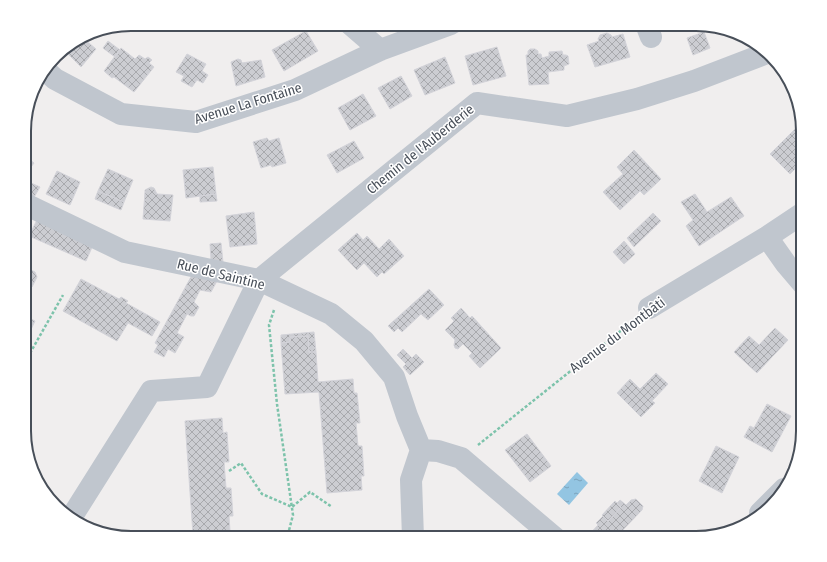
<svg xmlns="http://www.w3.org/2000/svg" width="827" height="562" font-family="'Fira Sans Condensed',sans-serif">
<style>
.water{fill:url(#water-ripples)}
.building{fill:url(#building-cross-hatch);stroke:#d3d3d9}
.lines{fill:none;stroke-linecap:round;stroke-linejoin:round}
.path{stroke:#7dc3ab;stroke-width:2.5;stroke-dasharray:3 2;stroke-linecap:butt}
.minor{stroke:#c0c6ce;stroke-width:22}
.labels{text-anchor:middle;stroke-width:3;stroke-linejoin:round;paint-order:stroke}
.street-label{font-size:14px;fill:#484f59;stroke:#fff}
.rim{fill:none;stroke:#484f59;stroke-width:2}
</style>
<defs>
<pattern id="water-ripples" width="26" height="14" patternUnits="userSpaceOnUse"><rect width="26" height="14" fill="#93c5e2"/><path d="M2 4q2-2 4 0t4 0M15 11q2-2 4 0t4 0" fill="none" stroke="#7aa2ba"/></pattern>
<pattern id="building-cross-hatch" width="8" height="8" patternUnits="userSpaceOnUse"><rect width="8" height="8" fill="#cccdd2"/><path d="M0 0l8 8M0 8l8-8" fill="none" stroke="#a8a9ad"/></pattern>
</defs>
<rect width="100%" height="100%" fill="#f0eeee"/>
<path class="water" d="M577,472L588,483L569,505L557,494Z"/>
<path class="building" d="M306,31L318,51L284,71L272,50Z
M704,32L710,48L693,55L687,38Z
M607,33L611,35L612,37L623,34L630,57L595,67L587,45L599,41L598,39L600,35Z
M83,38L96,49L81,67L67,53L77,41Z
M108,41L120,50L115,57L103,48Z
M497,47L506,76L473,85L465,56Z
M121,48L135,59L139,55L145,59L148,57L152,60L149,63L154,67L134,92L114,77L112,78L104,71Z
M530,49H535L538,51V54H541L542,58L549,56V52L562,51L563,55H566L568,56L569,64L564,66V70L548,72L549,84L529,85L526,55H528V51Z
M187,54L206,64L202,71L208,75L203,83L197,80L192,87L181,81L184,76L176,72Z
M445,57L455,83L425,95L414,70Z
M238,59L241,60L242,63L261,60L265,77L236,86L231,62Z
M401,76L412,96L390,109L378,88Z
M363,94L376,116L350,130L338,108Z
M795,129L803,138V161L790,174L770,154Z
M267,138L269,141L279,138L286,163L272,167L271,165L261,168L253,142Z
M354,141L364,158L337,173L327,155Z
M634,150L661,179L644,195L640,191L620,210L603,192L623,174L617,167Z
M25,156L34,163L25,175Z
M213,167L216,194L186,198L183,170Z
M108,169L133,180L124,202L98,191Z
M57,171L80,182L70,205L46,194Z
M31,183L40,187L33,199L25,193Z
M151,187L154,188L157,194L173,195L170,221L143,219L145,192V190Z
M98,191L124,202L121,210L95,199Z
M216,194L217,201L200,202V196Z
M695,194L707,212L731,197L744,216L699,246L686,226L693,220L681,202Z
M254,212L257,244L230,247L226,216Z
M653,213L661,221L634,247L627,238Z
M37,220L93,245L86,261L29,236Z
M357,233L363,240L367,236L379,249L389,239L404,256L384,274L382,272L377,277L364,263L357,270L338,250Z
M624,241L635,254L624,264L613,252Z
M221,243L223,262L211,260L210,244Z
M25,267L35,272L37,277L32,287L28,288L25,295Z
M192,275L217,281L211,292L200,290L194,302L199,307L194,316H191L187,314L177,333L184,337L175,353L168,349L164,357L154,352L158,345L155,343Z
M81,279L119,299L121,297L128,301L126,303L160,322L152,336L128,323L117,341L63,311Z
M429,289L444,305L428,320L421,314L402,332L398,328L394,332L388,326Z
M461,308L470,318L472,316L501,348L480,368L469,356L472,353L463,344L458,349L455,348L454,345L455,340L445,330L454,321L451,318Z
M25,316L35,321L25,342Z
M775,328L788,340L757,373L734,352L749,336L759,345Z
M314,332L316,352H309L308,336L290,337V342L281,343V335Z
M308,336L309,352H316L318,382L353,379L354,393H357L360,423H356L358,446H362L364,476H361L362,490L327,493L319,392L285,394L281,343L290,342V337Z
M403,349L412,358L416,354L424,362L410,375L403,367L406,364L397,355Z
M656,373L668,384L652,401L655,403L641,417L617,393L630,379L640,389Z
M767,404L791,416L772,452L744,437L750,426L754,428Z
M222,418L223,433L227,432L229,462H224L226,488H231L233,516H229L230,531L193,535L185,421Z
M527,434L551,466L530,482L505,450Z
M716,446L739,457L722,493L699,481Z
M636,499L643,506L642,510L617,536L618,538H599L597,537L596,538H588L587,537L598,525L596,523L603,516L608,521L621,507L617,503L620,500L626,505L631,500Z
M615,501L621,507L608,521L602,515Z
M139,531V538H124L113,534Z
M655,533L660,538H650Z"/>
<g class="lines">
<path class="path" d="M274,310L269,325L277,404L293,515L287,538
M25,362L63,295
M478,445L633,321
M229,471L241,463L262,494L292,507L310,492L332,507"/>
<path class="minor" d="M350,24L380,50
M646,24L651,37
M45,70L55,79L121,114L196,122L295,90L380,50L451,24
M25,204L125,252L259,280L331,314L364,341L394,377L407,416L421,450
M767,237L786,264L803,284
M649,308L767,237L803,213
M421,450L438,451L461,458L555,538
M760,513L784,489
M71,518L151,391L207,387L259,280L477,103L567,116L637,99L694,81L767,53
M413,538L411,480L421,450"/>
</g>
<g class="labels">
<g class="street-label">
<text transform="translate(248 103) rotate(-17)" y="5">Avenue La Fontaine</text>
<text transform="translate(420 149) rotate(-39)" y="5">Chemin de l'Auberderie</text>
<text transform="translate(221 274) rotate(14)" y="5">Rue de Saintine</text>
<text transform="translate(617 335) rotate(-37)" y="5">Avenue du Montbâti</text>
</g>
</g>
<path d="M0 0H827V562H0ZM131 31H696A100 100 0 0 1 796 131V431A100 100 0 0 1 696 531H131A100 100 0 0 1 31 431V131A100 100 0 0 1 131 31Z" fill="#fff" fill-rule="evenodd"/>
<path class="rim" d="M131 31H696A100 100 0 0 1 796 131V431A100 100 0 0 1 696 531H131A100 100 0 0 1 31 431V131A100 100 0 0 1 131 31Z"/>
</svg>
